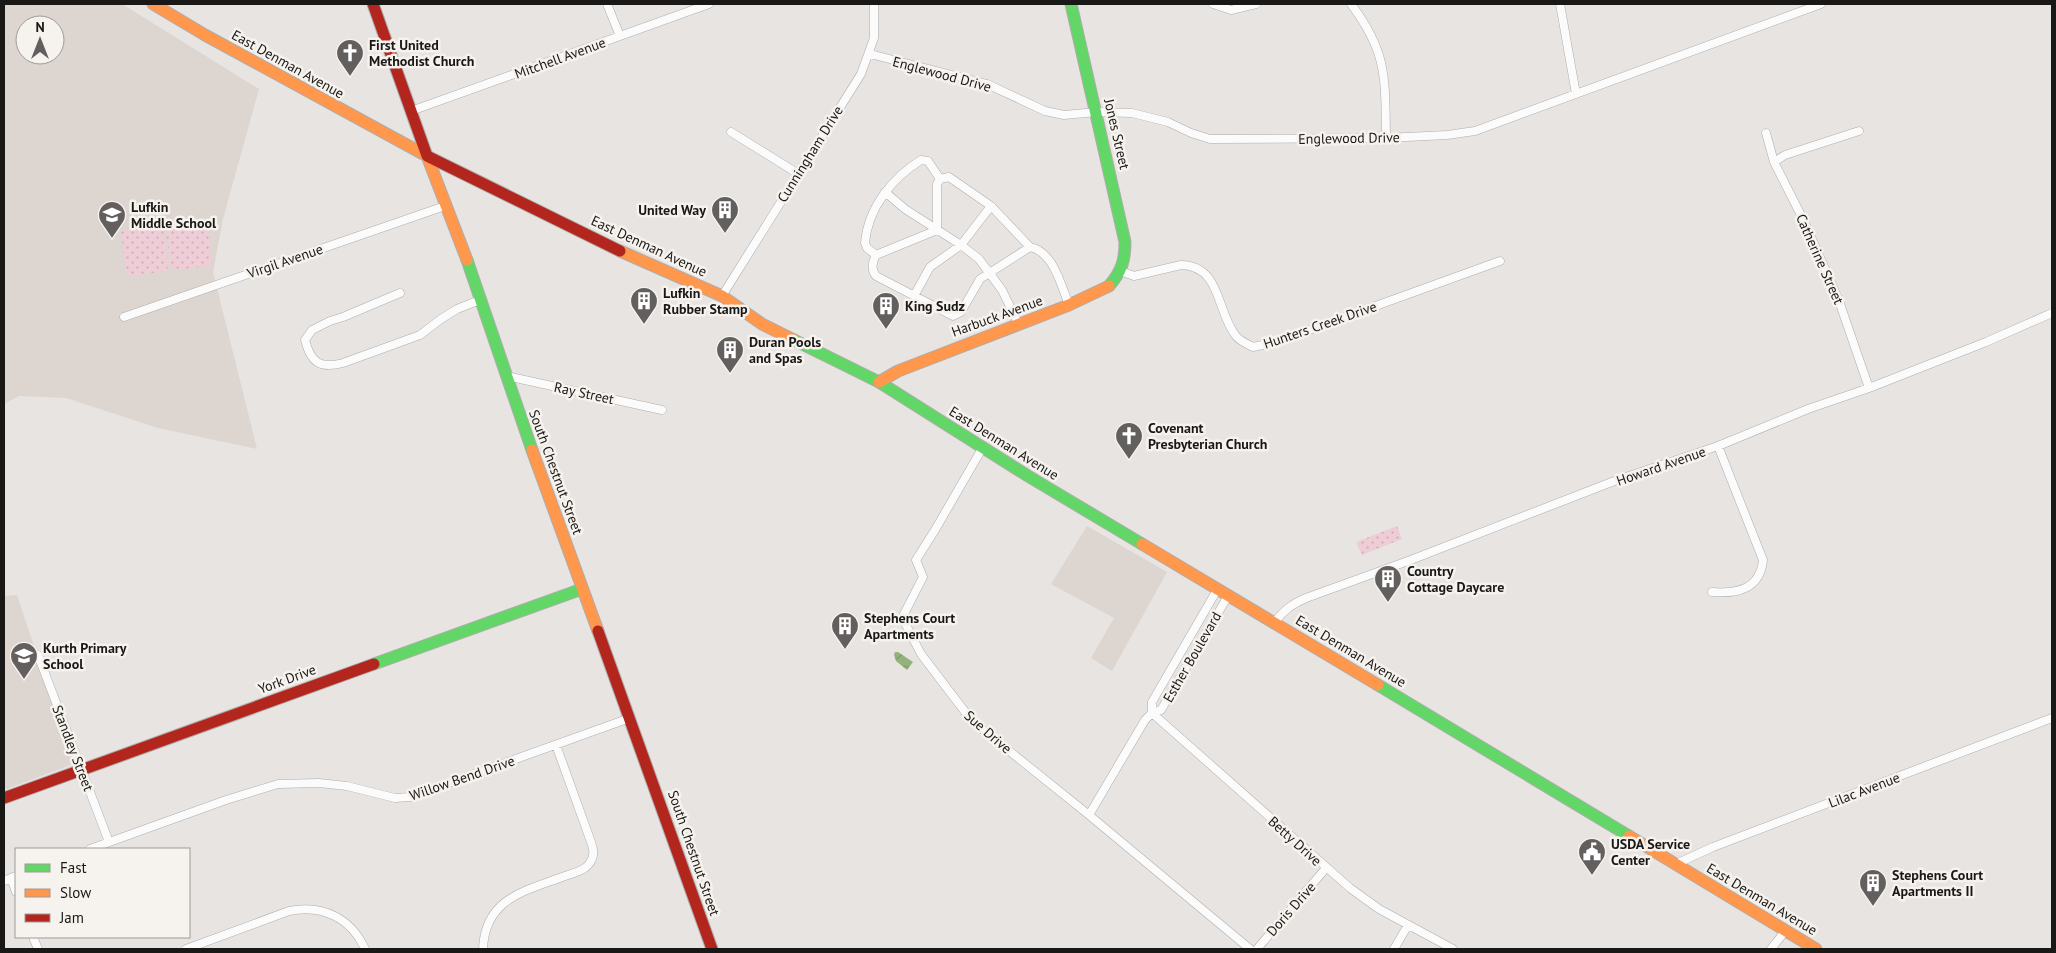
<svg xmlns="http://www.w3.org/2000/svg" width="2056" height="953" font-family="'PT Sans',sans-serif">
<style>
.built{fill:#ddd5cf;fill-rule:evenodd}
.park{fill:url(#park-dots)}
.water{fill:url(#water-waves)}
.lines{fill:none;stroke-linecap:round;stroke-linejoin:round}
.street-casing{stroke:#afadac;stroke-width:9}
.fast-casing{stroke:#afadac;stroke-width:13}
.slow-casing{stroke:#afadac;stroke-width:13}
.jam-casing{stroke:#afadac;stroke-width:13}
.street{stroke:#fbfbfb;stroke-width:8}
.fast{stroke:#63d668;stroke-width:11}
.slow{stroke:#ff974d;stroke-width:11}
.jam{stroke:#b3261e;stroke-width:11}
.labels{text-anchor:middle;stroke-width:5;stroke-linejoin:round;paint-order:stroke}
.poi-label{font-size:14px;font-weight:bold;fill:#1a1817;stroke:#f6f2ed;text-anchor:start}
.street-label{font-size:14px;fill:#1a1817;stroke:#f6f2ed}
</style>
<defs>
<pattern id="park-dots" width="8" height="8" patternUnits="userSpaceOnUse" patternTransform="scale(1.25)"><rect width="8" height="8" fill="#eecdd7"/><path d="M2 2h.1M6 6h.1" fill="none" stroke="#ccafb8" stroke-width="1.8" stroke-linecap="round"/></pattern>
<pattern id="water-waves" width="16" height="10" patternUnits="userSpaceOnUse" patternTransform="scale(1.25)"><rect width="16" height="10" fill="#94b27c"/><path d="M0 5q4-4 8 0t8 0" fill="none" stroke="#7f986a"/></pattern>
</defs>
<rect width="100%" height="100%" fill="#e7e4e2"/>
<path class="built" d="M4,4H122L259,89L223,219L213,272L257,449L158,428L66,398L19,396L4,404ZM25,25H55V55H25Z
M1087,526L1167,572L1112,671L1091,658L1114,618L1051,584Z
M17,595L73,764L4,790V596Z"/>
<path class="park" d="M204,220L207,222L212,264L210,266L171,270L165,224Z
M163,225L168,271L129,276L126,274L121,232L124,229Z
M1397,526L1402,539L1362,555L1356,542Z"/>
<path class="water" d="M895,652H898L913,662L907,670L896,661L894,655Z"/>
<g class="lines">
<defs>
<path id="street" d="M607,4L620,36
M1213,4L1231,10L1256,4
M1351,4C1388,53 1385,79 1386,138
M1560,4L1576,94
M870,54L987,84L1045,111L1064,115L1097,112L1132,113L1168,122L1191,133L1210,139L1386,138L1447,135L1475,131L1821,4
M411,111L709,4
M731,132L797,173
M1766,133L1774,162L1805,223L1839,301L1869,388
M1774,162L1785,155L1859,131
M940,179L949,177L991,206
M885,192L905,209L961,245L979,259L1002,290L1019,325
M937,230V184L940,179L928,161L921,160C892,178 868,208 865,243L867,248L876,255C872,262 871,270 876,276L953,316L961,312L980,279L1030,247C1054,252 1061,286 1069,305
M876,255L937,230
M1120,271L1134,276L1181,265C1222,266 1216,312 1236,336C1240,341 1247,344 1253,347L1276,342L1500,261
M400,293L343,317L330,321L312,330L305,340C311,363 320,369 343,363L420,335L441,319L457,309L480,300
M722,296L861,74L874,38V4
M914,296L930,267L961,245L991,206L1030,247
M124,317L445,206
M506,376L662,410
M983,447L935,530L916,560L923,577L904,614L906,625L921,654L972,721L1089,815L1250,949
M1712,592C1738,594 1760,589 1763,560L1718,446
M1275,622C1284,610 1292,604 1306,598L1408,561L1617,480L1718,446L1808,409L1869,388L1986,342L2052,313
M38,655L109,842
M1152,713L1350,888L1379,909L1453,949
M1152,713V702L1217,590
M1089,815L1145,720L1152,713L1161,710L1228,596
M90,849L226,800L278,784L319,783L347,786L395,798L410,797L630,718
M1676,864L1713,847L2052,718
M11,878L16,892
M4,881L16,876
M33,937L38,949
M186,949L289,911C322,904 351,918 365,949
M483,949C485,898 525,891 565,876C573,873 584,871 589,864C595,857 594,850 591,842L556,745
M1257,949L1326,868
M1394,949L1408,925
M1771,949L1786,930"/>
<path id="fast" d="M1071,4L1125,242C1125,260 1122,271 1109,286
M467,260L532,450
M794,340L879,382L1028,476L1142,544
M374,664L582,589
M1378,685L1629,836"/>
<path id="slow" d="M153,4L205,35L427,156L467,260
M620,251L722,296L762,324L794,340
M879,382L898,371L1069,305L1109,286
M532,450L598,631
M1142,544L1378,685
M1629,836L1816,949"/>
<path id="jam" d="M373,4L427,156L620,251
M598,631L712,949
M4,798L374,664"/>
</defs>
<use href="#street" class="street-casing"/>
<use href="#fast" class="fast-casing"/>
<use href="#slow" class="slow-casing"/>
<use href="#jam" class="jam-casing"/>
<use href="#street" class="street"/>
<use href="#fast" class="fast"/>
<use href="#slow" class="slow"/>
<use href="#jam" class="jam"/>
</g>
<defs>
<symbol id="church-pin" viewBox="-11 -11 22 30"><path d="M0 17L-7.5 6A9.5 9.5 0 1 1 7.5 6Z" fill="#625f5e" stroke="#f6f2ed"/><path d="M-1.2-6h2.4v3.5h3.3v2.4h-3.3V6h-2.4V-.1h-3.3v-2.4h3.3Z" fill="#fff"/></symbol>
<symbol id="building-pin" viewBox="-11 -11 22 30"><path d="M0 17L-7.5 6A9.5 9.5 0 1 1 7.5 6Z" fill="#625f5e" stroke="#f6f2ed"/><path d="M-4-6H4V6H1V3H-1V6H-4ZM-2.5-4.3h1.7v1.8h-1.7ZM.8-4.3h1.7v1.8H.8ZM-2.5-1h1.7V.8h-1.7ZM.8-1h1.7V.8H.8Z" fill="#fff"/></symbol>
<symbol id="school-pin" viewBox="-11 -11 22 30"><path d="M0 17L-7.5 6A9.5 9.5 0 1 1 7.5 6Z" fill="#625f5e" stroke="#f6f2ed"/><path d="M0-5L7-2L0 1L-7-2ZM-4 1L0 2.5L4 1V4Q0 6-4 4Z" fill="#fff"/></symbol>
<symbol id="civic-pin" viewBox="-11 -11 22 30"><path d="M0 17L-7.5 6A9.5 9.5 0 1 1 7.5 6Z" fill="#625f5e" stroke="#f6f2ed"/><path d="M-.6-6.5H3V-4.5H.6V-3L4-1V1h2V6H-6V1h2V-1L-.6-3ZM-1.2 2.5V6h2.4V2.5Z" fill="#fff"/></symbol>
</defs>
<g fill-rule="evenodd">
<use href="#church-pin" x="334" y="37" width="32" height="43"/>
<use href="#building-pin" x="709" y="194" width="32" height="43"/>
<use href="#school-pin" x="96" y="199" width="32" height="43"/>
<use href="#building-pin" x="628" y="285" width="32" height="43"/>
<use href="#building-pin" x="870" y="290" width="32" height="43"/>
<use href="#building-pin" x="714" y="334" width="32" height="43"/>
<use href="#church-pin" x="1113" y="420" width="32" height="43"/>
<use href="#building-pin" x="1372" y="563" width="32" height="43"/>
<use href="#building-pin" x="829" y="610" width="32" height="43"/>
<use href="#school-pin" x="8" y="640" width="32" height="43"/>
<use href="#civic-pin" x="1576" y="836" width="32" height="43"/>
<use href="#building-pin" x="1857" y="867" width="32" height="43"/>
</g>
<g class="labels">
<g class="poi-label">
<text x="369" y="50">First United<tspan x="369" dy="16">Methodist Church</tspan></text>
<text x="131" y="212">Lufkin<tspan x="131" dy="16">Middle School</tspan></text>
<text x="706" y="215" text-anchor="end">United Way</text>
<text x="663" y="298">Lufkin<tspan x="663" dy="16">Rubber Stamp</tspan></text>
<text x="905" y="311">King Sudz</text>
<text x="749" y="347">Duran Pools<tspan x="749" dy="16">and Spas</tspan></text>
<text x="1148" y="433">Covenant<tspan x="1148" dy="16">Presbyterian Church</tspan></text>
<text x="1407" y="576">Country<tspan x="1407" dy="16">Cottage Daycare</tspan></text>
<text x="864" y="623">Stephens Court<tspan x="864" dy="16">Apartments</tspan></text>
<text x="43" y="653">Kurth Primary<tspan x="43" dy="16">School</tspan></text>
<text x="1611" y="849">USDA Service<tspan x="1611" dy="16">Center</tspan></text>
<text x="1892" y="880">Stephens Court<tspan x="1892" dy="16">Apartments II</tspan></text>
</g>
<g class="street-label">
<text transform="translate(560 58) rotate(-20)" y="5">Mitchell Avenue</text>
<text transform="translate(288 64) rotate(29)" y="5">East Denman Avenue</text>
<text transform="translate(942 74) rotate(15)" y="5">Englewood Drive</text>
<text transform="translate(1117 134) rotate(77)" y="5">Jones Street</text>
<text transform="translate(1349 138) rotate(-1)" y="5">Englewood Drive</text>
<text transform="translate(810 154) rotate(-58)" y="5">Cunningham Drive</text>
<text transform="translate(649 246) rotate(25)" y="5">East Denman Avenue</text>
<text transform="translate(1820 259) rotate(66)" y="5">Catherine Street</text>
<text transform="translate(285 261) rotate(-19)" y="5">Virgil Avenue</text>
<text transform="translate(997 316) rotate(-20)" y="5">Harbuck Avenue</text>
<text transform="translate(1320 325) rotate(-19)" y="5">Hunters Creek Drive</text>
<text transform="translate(584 393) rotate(12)" y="5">Ray Street</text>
<text transform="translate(1004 443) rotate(32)" y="5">East Denman Avenue</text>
<text transform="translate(1661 466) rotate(-19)" y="5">Howard Avenue</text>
<text transform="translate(556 472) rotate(70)" y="5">South Chestnut Street</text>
<text transform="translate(1351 651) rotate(31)" y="5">East Denman Avenue</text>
<text transform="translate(1192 657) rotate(-60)" y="5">Esther Boulevard</text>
<text transform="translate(287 679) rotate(-20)" y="5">York Drive</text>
<text transform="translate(988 732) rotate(41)" y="5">Sue Drive</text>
<text transform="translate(73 748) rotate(69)" y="5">Standley Street</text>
<text transform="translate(462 778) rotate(-19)" y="5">Willow Bend Drive</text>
<text transform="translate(1864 790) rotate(-21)" y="5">Lilac Avenue</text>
<text transform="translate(1295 841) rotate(42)" y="5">Betty Drive</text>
<text transform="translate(694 853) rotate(71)" y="5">South Chestnut Street</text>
<text transform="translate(1762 899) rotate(31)" y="5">East Denman Avenue</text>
<text transform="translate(1291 909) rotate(-49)" y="5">Doris Drive</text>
</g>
</g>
<rect width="2056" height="953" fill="none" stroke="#1a1817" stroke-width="10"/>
<rect x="15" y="848" width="175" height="90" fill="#f6f2ed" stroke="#9e9b97"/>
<rect x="25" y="864" width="25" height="8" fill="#63d668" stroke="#9e9b97"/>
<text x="60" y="873" font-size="15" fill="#1a1817">Fast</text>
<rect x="25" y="889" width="25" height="8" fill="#ff974d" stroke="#9e9b97"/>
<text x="60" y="898" font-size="15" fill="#1a1817">Slow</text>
<rect x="25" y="914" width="25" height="8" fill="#b3261e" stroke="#9e9b97"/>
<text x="60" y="923" font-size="15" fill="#1a1817">Jam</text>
<g transform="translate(40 40)"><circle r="24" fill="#f6f2ed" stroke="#9e9b97"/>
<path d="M0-4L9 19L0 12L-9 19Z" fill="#625f5e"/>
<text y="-8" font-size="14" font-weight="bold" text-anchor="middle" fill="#1a1817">N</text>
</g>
</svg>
